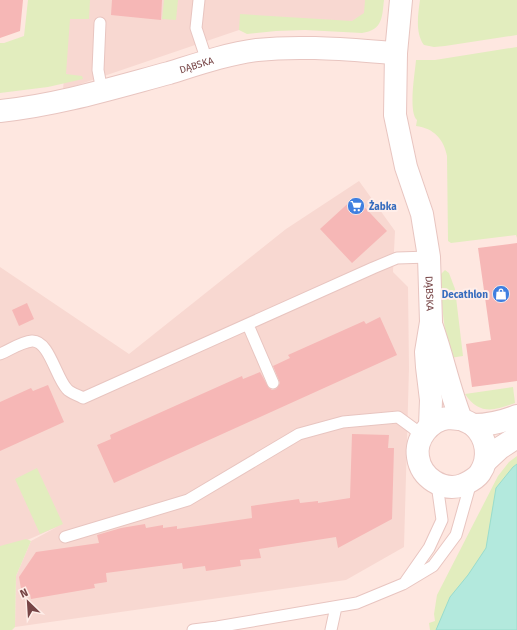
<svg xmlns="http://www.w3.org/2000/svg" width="517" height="630" font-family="'Fira Sans',sans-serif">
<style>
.residential{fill:#f8d8d1}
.green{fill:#e2edbe}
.water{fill:#b3e9dd;stroke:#99dccd}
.building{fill:#f6b7b6}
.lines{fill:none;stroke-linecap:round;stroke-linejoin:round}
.lane-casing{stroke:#e8c5c0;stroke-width:13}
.street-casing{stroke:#e8c5c0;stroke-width:24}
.lane{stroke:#fff;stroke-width:11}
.street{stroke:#fff;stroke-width:22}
.labels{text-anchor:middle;stroke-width:4;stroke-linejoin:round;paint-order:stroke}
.street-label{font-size:10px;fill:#774546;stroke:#ffeee9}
.shop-label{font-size:10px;font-weight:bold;fill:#366cbe;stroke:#ffeee9;text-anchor:start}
</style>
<rect width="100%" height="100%" fill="#fee7e0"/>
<path class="residential" d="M70,0H375L374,10L351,26L239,30L63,90Z
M359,181L395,231L393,272L408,287L409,368L404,547L346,580L15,627L16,576L31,541L57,527L0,552V267L129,354L286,229Z"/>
<path class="green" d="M28,0H90L89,19H70L66,74L82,76L83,79L48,87L0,93V43H4L24,36Z
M164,0H178L176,20L162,19Z
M365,0H384C382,17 383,30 362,33L305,30L276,31L247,34L239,30L240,14L352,21L364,13Z
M420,0H517V35L445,46L434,47L424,45C415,33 418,14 420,0Z
M517,47V238L516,235L451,243L448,241L447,156C444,140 434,128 416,126L417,120C408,112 415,73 416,60H435Z
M445,270L449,273L455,289L463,356L450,358C444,330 441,303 441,274Z
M513,387L515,403C494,411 479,415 465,394Z
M517,456V630H430L429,623L435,621L434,614L437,595L498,476L509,462Z
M37,468L63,524L40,534L15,479Z
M26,539L31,541L16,576L15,627L12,630H0V546Z"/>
<path class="water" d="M517,464V630H436L450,597L468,575L486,548L496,488L513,467Z"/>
<path class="building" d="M0,0H23L20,31L0,38Z
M112,0H162L161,20L111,15Z
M355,197L387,231L352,263L320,229Z
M517,243V381L472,387L466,344L491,340L478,248Z
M27,303L34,319L19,326L12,310Z
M380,317L397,355L114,483L97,445L111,439L110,435L242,376L243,379L260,372L269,388L272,390L276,389L280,383L273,366L290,358L288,355L364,321L366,324Z
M48,385L64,422L0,451V402L31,388L33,391Z
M352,434L389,435L388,448H394L392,519L338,548L336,537L259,549L261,558L240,560L241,566L206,571L205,566L183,569L182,563L106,573L107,582L94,584L95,588L31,599L30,594L22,595L19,577L36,552L99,543L97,535L121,528L145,524L146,528L163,525V528L177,526V529L252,518L251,506L299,499L300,503L318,501V503L350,498Z"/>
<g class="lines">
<defs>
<path id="lane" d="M199,0L196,28L207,61
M100,23L98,70L102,91
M248,325L273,383
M0,354C10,350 21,342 32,341C49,340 56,378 67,389C70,393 78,395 83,398L373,268L397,258L429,257
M65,537L188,500L299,434L343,422L398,417L413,428L422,437
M406,581L429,548L442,520L437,484
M193,630L217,627L357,603L403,584L433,566L456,535L471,482
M331,630L336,607"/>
<g id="street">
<path id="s1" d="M401,0L396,53L395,115L406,167L422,214L429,257L431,322L426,352L427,367L431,400L430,426"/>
<path id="s2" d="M0,111C58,105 113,88 169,73C198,64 227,54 257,50C303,45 350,50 396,53"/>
<path d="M432,327C443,358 449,389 461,419C465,421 471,423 474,426C487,438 490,458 480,473C476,479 469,482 463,485C443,492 421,478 418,457C415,439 430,420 448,418C452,418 457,419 461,419"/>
<path d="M473,425C489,425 502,422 517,416"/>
<path d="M486,461L500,448L517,437"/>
</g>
</defs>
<use href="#lane" class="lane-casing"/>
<use href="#street" class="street-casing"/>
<use href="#lane" class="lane"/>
<use href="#street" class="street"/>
</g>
<defs>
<symbol id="supermarket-disc" viewBox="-11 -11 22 22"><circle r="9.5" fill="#3f7fe0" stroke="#ffeee9"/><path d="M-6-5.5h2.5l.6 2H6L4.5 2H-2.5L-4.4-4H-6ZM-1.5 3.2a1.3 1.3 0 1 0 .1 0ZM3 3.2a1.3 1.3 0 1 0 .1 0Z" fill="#fff"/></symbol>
<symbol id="shop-disc" viewBox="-11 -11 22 22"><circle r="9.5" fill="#3f7fe0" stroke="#ffeee9"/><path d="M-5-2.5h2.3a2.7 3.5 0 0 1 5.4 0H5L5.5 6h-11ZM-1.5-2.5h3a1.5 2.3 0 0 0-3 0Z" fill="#fff"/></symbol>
</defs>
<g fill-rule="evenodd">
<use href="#supermarket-disc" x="346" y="196" width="20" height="20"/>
<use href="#shop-disc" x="491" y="284" width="20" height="20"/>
</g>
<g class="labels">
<g class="street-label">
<text dy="4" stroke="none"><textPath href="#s2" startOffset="202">DĄBSKA</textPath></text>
<text dy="4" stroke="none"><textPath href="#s1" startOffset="298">DĄBSKA</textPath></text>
</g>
<g class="shop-label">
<text x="369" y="210">Żabka</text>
<text x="488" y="298" text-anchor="end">Decathlon</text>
</g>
</g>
<g transform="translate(28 602) rotate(335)" stroke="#ffeee9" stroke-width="3" paint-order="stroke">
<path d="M0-3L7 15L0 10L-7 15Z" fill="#774546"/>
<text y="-6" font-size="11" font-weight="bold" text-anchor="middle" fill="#774546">N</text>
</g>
</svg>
